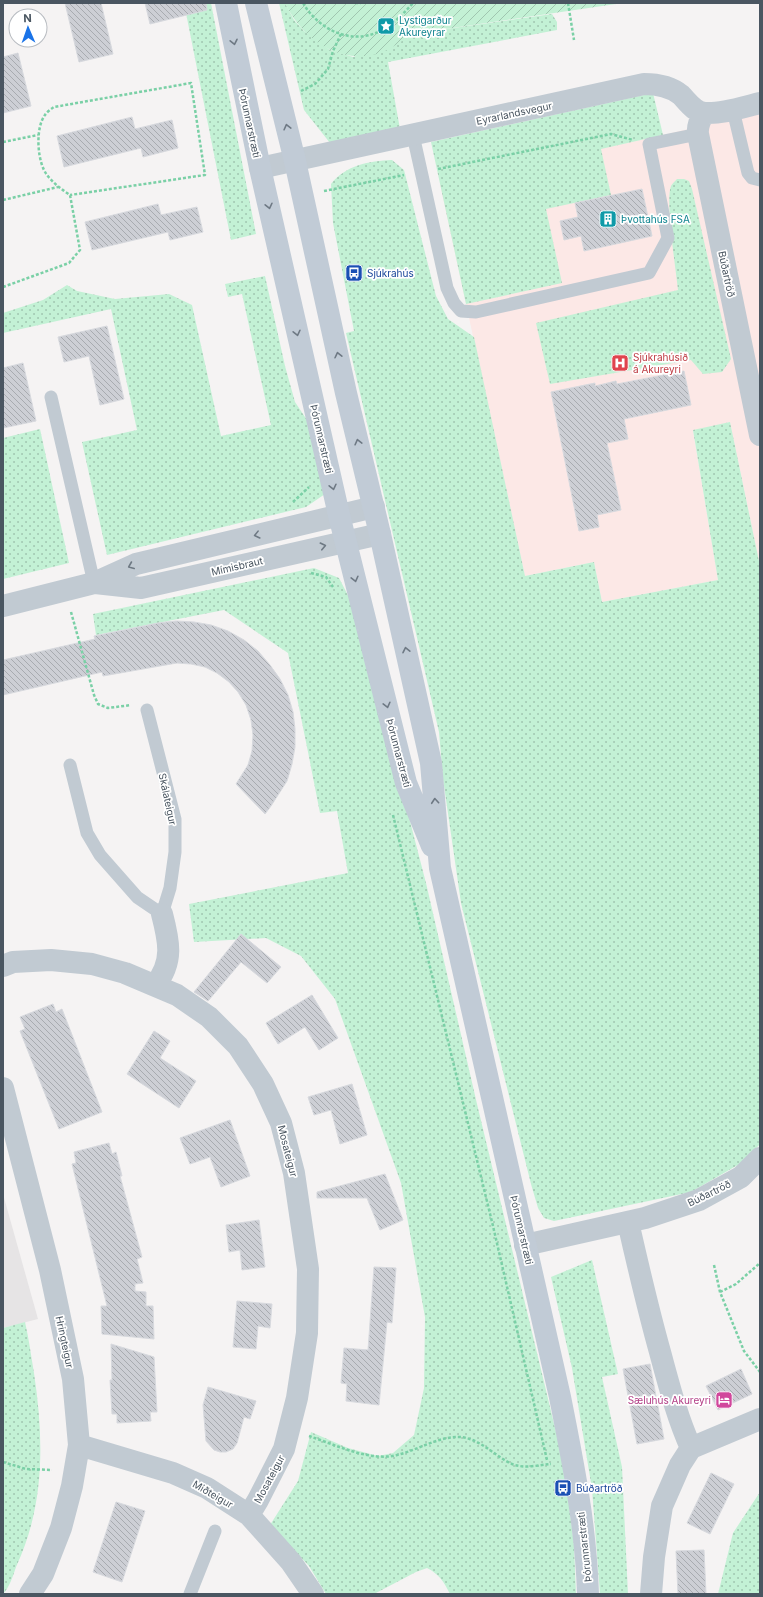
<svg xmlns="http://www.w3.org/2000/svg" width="763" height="1597" font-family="Inter,sans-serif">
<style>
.education{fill:#e6e4e5}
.medical{fill:#fce8e6}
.grass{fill:url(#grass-dots)}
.garden{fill:url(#garden-furrows)}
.building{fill:url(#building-back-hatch);stroke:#d7d9de}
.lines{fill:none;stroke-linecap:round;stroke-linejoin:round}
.path{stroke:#7ad0a6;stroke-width:2.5;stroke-dasharray:3 2;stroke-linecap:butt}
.lane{stroke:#c1cad2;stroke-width:13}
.street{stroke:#c1cad2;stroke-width:22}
.secondary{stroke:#c1cbd6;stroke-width:22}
.oneway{stroke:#6e7984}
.oneway2{stroke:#6e7983}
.labels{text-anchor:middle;stroke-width:3.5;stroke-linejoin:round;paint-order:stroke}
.culture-label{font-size:10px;fill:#0d838f;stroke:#fff;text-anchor:start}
.street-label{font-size:10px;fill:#4a5661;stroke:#fff}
.transit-label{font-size:10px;fill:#164399;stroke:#fff;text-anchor:start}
.health-label{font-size:10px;fill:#be3a42;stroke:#fff;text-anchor:start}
.hotel-label{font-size:10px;fill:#b23c85;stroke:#fff;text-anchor:end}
</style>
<defs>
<pattern id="grass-dots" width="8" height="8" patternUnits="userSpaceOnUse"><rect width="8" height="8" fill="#c3f1d5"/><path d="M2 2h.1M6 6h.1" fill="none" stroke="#a0c6b0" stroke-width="1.8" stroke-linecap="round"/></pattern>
<pattern id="garden-furrows" width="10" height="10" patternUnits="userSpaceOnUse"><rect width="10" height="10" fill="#c3f1d5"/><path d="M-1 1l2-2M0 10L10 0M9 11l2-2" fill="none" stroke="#a0c6b0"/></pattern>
<pattern id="building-back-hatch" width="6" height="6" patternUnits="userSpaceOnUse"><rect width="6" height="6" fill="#cdcfd5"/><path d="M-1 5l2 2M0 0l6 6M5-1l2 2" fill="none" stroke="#a8abb0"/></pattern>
</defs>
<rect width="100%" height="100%" fill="#f5f3f3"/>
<path class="education" d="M3,1194L38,1319L3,1328Z"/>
<path class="medical" d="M760,112V566L730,422L693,431L718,580L602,602L594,562L525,576L440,184L663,135Z"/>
<path class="grass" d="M184,3H211L256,234L231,240Z
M279,3H285L294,20L304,31L330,50L353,57L425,32L552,14L557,22V30L388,62L400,129L330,143L304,110Z
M653,93L663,135L601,149L611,195L546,209L562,283L466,304L431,142Z
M392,160L404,170L436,296L448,319L474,337L525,576L594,562L602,602L718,580L693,430L730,422L760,566V1144L743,1162L691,1192L554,1221L544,1218L538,1208L531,1184L461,903L443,779L439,732L346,333L354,331L333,223L331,184C346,165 369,161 392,160Z
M677,179H684L689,181L692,189L731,359L722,372L703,374L691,360L550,384L536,323L678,290C676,270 665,201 671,186C672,184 675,181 677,179Z
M265,276L285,366L295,402L311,426L325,494L306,507L107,555L82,442L137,430L111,309L3,333V313L43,300L67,285L77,291L115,299L169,294L192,305L221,436L271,425L242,294L228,297L225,284Z
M40,429L69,563L3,579V438Z
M314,568L339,578L355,609L426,883L477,1104L564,1465L574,1545L576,1594H450C444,1582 439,1574 427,1568L416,1572L374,1594H326L309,1566L270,1525L298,1481L311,1432L348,1448L378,1456L393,1453L414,1435L424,1388L425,1317L401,1183L335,999L301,956L266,938L194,942L189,904L348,873L337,811L320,813L308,752L288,653L224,610L96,635L93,614Z
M592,1260L618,1374L602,1377L622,1467L628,1594H600L592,1489L572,1368L551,1277Z
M25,1322C29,1339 31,1356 34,1373C44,1440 45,1505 16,1567C13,1576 9,1588 3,1594V1328Z
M760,1492V1594H718L733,1533Z"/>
<path class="garden" d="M285,3H623L425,32C417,35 409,37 402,41C395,45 388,50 380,53C340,66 302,39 285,3Z"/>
<path class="building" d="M65,3H101L113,54L79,62Z
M145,3H206L207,10L150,24Z
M18,53L31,106L3,113V57Z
M132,117L135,129L172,120L178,148L143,157L141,148L64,167L57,136Z
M642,189L652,236L584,251L581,236L564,240L560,221L578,217L575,203Z
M158,204L161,215L197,207L203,232L170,240L168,232L92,250L85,222Z
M107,326L124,399L100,405L89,356L64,362L58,337Z
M23,363L36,421L3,428V368Z
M684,371L691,405L624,419L628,439L607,443L621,510L597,515L599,527L579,531L551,392L595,383V386L616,381L617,384Z
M176,621L194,622L211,625L228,631L244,640L258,651L270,665L280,679L288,695L293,712L295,729V747L292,764L287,781L271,806L265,814L236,784L248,765L252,751L253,735L251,720L246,705L238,692L229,682L217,673L205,667L191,664L177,663L103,676L102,672L3,695V660L95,639L94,636L158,623Z
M241,934L281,967L267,983L241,962L208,1001L194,992Z
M312,995L338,1038L319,1050L305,1027L278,1044L266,1023Z
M53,1004L56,1012L62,1009L102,1112L59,1129L20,1031L25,1029L20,1017Z
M154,1031L170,1041L160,1058L196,1081L179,1108L127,1074Z
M352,1084L367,1135L340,1144L331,1110L314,1115L308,1097Z
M230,1120L250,1176L221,1187L210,1157L190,1164L180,1138Z
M109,1143L112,1154L116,1152L122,1176H120L142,1257L137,1259L143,1283L135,1284V1291L146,1292V1306H153L154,1339L102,1334L101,1306H107L72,1164L76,1163L74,1152Z
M385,1174L403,1220L380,1230L367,1198H317V1192Z
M259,1220L265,1267L242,1270L240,1250L229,1252L226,1225Z
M374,1267L396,1268L392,1323L387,1322L379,1405L346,1401L347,1384L341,1383L344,1348L368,1350Z
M237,1301L272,1304L270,1328L258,1326L256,1349L233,1347Z
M111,1344L154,1357L157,1412H150L151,1421L117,1423V1414H112L110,1380H112Z
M650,1364L664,1439L637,1444L623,1369Z
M741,1369L752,1394L718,1410L706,1386Z
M208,1387L256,1401L250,1419L244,1417L237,1443L233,1449L226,1452H220L214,1450L206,1441L203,1405Z
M711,1473L734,1484L710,1534L687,1523Z
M116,1502L145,1511L122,1582L93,1572Z
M704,1550L706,1594H678L676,1551Z"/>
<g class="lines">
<path class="path" d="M303,3C318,29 351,46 380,31C394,24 403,14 413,3
M355,3H361
M568,3L574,40
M301,91L315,84L328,69L333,51L341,34
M3,142L38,135
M438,169L611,134L633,140
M324,191L404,175
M3,200L58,187
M3,287L69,263L80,250L70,195C61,189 53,183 47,175C37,162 35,128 45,115C47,112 51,109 54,107L191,83L205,175L70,195
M293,502L309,487
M311,573L326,577L333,587
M71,612L94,695L98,704L108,708L131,705
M393,815L493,1226L547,1460
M714,1265L720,1292L744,1351L760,1372
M720,1292L736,1284L760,1263
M309,1436C336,1445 370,1462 397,1455C418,1450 437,1437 458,1437C479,1437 494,1456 512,1464C524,1469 539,1465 551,1464
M3,1462L26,1469L52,1470"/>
<path class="lane" d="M733,110L748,173L752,178L760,180
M413,135L447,288L454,303L461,311L476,312L649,273L668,238L649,144L698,134
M51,397L94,583
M70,765L87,833L100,855L137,897L162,914L170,888L175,852V819L147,710
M190,1594L215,1531"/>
<path class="street" d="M704,113C700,120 697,126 698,134L760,435
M260,168L644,84C657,84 670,86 681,95C688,102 694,112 705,113C723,114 743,107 760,103
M95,583L141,588L380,534
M3,606L94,583L136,564L374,507
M3,966L13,962L51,960L92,964L125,973L177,995L209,1017L238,1046L263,1084L281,1123L294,1173L308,1269L307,1333L297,1398L284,1449L258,1500L249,1515
M155,985C174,962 169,941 162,914
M3,1088L50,1270L73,1379L79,1445L72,1486L61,1528L43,1574L30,1594
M628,1222C638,1266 648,1309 660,1352C669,1385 677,1417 691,1448
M525,1245L645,1218L699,1200L741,1177L760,1158
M79,1445L173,1473L207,1488L249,1515L291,1562L313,1594
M651,1594L654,1557L662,1506L680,1465L691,1448L760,1419"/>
<path class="secondary" d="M226,3L260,168L339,515L406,783L432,846
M256,3L295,161L346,393L380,534L431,763L440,868L560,1397C573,1462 586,1527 588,1594"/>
</g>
<defs><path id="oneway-chevron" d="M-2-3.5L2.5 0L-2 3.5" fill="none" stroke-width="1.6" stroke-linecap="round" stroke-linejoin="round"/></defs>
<g class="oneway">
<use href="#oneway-chevron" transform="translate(234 42) rotate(78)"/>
<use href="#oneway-chevron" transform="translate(287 127) rotate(-104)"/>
<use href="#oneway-chevron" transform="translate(269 206) rotate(77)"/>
<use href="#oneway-chevron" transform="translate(297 333) rotate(77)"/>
<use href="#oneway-chevron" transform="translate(338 355) rotate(-103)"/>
<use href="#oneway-chevron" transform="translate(358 442) rotate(-104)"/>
<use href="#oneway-chevron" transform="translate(333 487) rotate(77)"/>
<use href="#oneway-chevron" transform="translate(355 579) rotate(76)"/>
<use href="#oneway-chevron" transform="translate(406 650) rotate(-102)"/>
<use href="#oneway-chevron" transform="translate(387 705) rotate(76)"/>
<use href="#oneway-chevron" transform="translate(435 801) rotate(-95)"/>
</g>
<g class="oneway2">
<use href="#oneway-chevron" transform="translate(257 535) rotate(166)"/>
<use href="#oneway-chevron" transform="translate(323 546) rotate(-13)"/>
<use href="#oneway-chevron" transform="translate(131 566) rotate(157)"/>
</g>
<defs>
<symbol id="sight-square" viewBox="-11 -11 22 22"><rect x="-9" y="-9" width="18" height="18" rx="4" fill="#0f9aa8" stroke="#fff"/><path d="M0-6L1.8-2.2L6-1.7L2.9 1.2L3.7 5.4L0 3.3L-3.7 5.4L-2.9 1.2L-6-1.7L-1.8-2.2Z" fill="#fff"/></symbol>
<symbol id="building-square" viewBox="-11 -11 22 22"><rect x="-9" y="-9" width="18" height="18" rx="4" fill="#0f9aa8" stroke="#fff"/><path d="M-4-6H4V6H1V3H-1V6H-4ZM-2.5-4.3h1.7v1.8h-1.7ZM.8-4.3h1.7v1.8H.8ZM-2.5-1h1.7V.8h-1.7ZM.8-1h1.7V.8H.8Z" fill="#fff"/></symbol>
<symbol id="bus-square" viewBox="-11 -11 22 22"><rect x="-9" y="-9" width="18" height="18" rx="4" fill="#1a4fb4" stroke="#fff"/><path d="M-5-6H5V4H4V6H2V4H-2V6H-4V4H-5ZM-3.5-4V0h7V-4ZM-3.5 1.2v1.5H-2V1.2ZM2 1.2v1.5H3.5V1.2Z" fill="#fff"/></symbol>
<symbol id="hospital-square" viewBox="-11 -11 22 22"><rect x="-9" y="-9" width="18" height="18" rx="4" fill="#e0444e" stroke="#fff"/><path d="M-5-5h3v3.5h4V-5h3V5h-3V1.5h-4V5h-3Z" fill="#fff"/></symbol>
<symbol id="hotel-square" viewBox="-11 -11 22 22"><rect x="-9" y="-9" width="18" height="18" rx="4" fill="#d1479c" stroke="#fff"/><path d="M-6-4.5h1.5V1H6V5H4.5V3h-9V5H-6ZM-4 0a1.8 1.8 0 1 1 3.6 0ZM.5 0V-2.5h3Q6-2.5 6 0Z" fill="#fff"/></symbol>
</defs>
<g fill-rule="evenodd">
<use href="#sight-square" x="376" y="16" width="20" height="20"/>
<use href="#building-square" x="598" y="209" width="20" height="20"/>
<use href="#bus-square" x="344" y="263" width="20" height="20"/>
<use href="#hospital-square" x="610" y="353" width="20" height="20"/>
<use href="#hotel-square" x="714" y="1390" width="20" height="20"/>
<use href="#bus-square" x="553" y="1478" width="20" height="20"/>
</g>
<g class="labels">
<g class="culture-label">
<text x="399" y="24">Lystigarður<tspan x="399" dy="12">Akureyrar</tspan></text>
<text x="621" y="223">Þvottahús FSA</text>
</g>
<g class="street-label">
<text transform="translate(514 113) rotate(-12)" y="4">Eyrarlandsvegur</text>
<text transform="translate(250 123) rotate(78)" y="4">Þórunnarstræti</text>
<text transform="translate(727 274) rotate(78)" y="4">Búðartröð</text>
<text transform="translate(322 439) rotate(77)" y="4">Þórunnarstræti</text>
<text transform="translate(237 566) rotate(-13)" y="4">Mímisbraut</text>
<text transform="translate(399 753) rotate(75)" y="4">Þórunnarstræti</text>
<text transform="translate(168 799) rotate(78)" y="4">Skálateigur</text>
<text transform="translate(288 1151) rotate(76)" y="4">Mosateigur</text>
<text transform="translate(709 1193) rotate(-26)" y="4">Búðartröð</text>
<text transform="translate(522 1230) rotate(77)" y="4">Þórunnarstræti</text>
<text transform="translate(65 1342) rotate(78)" y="4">Hringteigur</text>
<text transform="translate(269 1479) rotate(-62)" y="4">Mosateigur</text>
<text transform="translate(213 1494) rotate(30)" y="4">Miðteigur</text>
<text transform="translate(584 1547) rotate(-96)" y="4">Þórunnarstræti</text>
</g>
<g class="transit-label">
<text x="367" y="277">Sjúkrahús</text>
<text x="576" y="1492">Búðartröð</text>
</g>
<g class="health-label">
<text x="633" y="361">Sjúkrahúsið<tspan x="633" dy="12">á Akureyri</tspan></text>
</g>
<g class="hotel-label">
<text x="711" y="1404">Sæluhús Akureyri</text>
</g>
</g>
<rect width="763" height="1597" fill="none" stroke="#4a5661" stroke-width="8"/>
<g transform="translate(28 28) rotate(358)"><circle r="19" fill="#ffffff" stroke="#b7bbc0"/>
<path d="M0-3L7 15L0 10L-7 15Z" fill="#1a73e8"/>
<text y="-6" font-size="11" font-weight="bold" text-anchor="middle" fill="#4a5661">N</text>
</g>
</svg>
